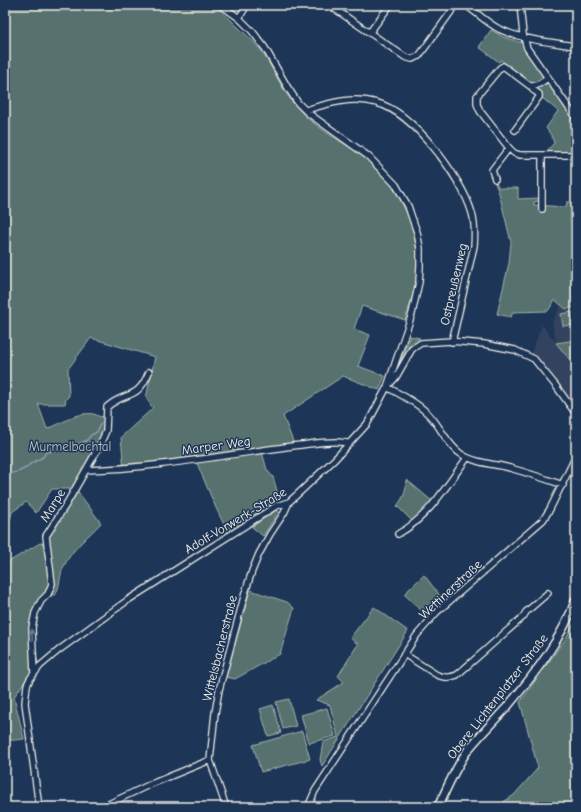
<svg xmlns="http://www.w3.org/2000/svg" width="581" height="812" font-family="'Comic Neue',sans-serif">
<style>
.built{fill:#32425f}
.green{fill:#56716e;stroke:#a5b1ab}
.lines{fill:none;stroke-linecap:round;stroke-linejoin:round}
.stream{stroke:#889eae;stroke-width:1.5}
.minor-casing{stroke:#f4f1e8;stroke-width:8}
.major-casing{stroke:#f4f1e8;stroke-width:10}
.minor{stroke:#1d3557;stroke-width:5.5}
.major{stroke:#1d3557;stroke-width:7}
.oneway{fill:#68778a}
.labels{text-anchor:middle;stroke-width:3;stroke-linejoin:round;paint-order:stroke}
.street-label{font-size:13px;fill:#f4f1e8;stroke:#1d3557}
.park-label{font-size:13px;fill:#bdc4bd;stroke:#1d3557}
</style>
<rect width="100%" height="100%" fill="#1d3557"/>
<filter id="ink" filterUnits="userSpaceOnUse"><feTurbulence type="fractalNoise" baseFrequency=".025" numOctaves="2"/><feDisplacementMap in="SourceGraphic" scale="8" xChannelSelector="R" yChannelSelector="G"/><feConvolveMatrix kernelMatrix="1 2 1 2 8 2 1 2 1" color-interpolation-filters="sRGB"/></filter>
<g filter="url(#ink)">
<path class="built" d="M561,305L566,309L576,307V340L557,343L576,367V392L572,402L531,353L542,325L556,342L552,322Z"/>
<path class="green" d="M5,5H212C222,10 229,18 237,26C244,33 253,40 259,48C272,65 280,87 294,104C311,126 339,139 361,155C393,178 414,216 417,255C419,278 412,300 405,320L362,306L354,329L370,335L358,366L385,376L379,390L343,376L283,416L294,444L261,448L267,470L273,477L279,498L228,533L216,508L196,461L124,470L121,437L153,408L146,398L155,357L91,338L68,369L69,396L66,399L65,404H38L47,429C62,424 85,406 100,417L104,416L103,431L76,489L101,523C89,536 72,549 64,566C59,575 61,586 55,595H47C45,600 41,604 39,609C32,624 32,646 38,662L14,697L24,739L5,741V564L40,543L49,544V536L76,489H52L36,513L26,502L12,512L7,533L5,534Z
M491,30L503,37L522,43L544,77L537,83H530L501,60L499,62L479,47Z
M547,81L576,121V153H545L554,143L551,135L546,128L558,111L541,97L542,95L535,89Z
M495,180L499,188H518V199L540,198L539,201L534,202V205L566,207L567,202H576V307L566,309L555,300L548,311L513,312L511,317L497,314L509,263L511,242L499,193L494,181Z
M572,312L573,325L563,326L561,314Z
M410,336L420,338L409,345L397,368Z
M576,340V367L556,343Z
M407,480L432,501L412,521L397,506C404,497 406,491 407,480Z
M276,510H277L279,511L263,536L252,527Z
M424,575L441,597L424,613L404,594Z
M250,590L287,602L294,608L280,654L235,679L226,677Z
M374,607L408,631L322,766L320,760L323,742L338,737L330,705L316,700L344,682L338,676L358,644L350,638Z
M576,619V807H496L514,795L538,768L520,702L566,638Z
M289,699L296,726L283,729L276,702Z
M273,705L281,733L268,736L260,709Z
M327,708L335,736L309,743L301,715Z
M302,731L310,759L261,772L253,745Z"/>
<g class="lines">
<path class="stream" d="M9,474L20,471L26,468L30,464L43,457L47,451L50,452L55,447L63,446L66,451L87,440L91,435L97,432L100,424L102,423"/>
<defs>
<path id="minor" d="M466,5C477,13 487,23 499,29C523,40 550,42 576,46
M520,5L523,34L527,48L576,118
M332,7L405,57L412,59L419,56L456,5
M239,18L247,5
M370,32L390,5
M548,77C543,82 537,87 530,86L506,68L503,66L500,68L477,96V104L480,111L509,148L514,153L520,155H576
M306,110C329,103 353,96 377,103C413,112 462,178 472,213C475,224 475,234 474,246L452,342
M515,130L539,97V94L533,90V86
M542,155V209
M495,179L492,170L509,148
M388,386L396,377L412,349L421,343L451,341L484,344L515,350L534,359L556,386L576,414
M387,387C403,396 420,404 432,418C442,430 448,445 461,454C475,463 494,464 510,468C528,473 546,479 563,485
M86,470C158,468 229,454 301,445C310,444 341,439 349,444
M398,534C429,517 447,485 467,458
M404,654L437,675C444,678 450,678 457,675L523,617L526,612L548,593
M34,673L32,628L35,613L41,601L48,594L52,584L46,536L67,503L99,447L106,431L107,407C126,390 137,402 149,372
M39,807L25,703L27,685L30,679L40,666L59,650L128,600L276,506L289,502L300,492L335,459L367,424L371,417L387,387L412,314L419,282L420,266V248L417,232L412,218L408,206L396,185L368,156L308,113L298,103L288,88L265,48L252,31L239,18L221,5
M102,807L151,784L210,760
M226,807L210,760L215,713L219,690L245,593L252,571L259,554L270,534L284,513L289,502
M308,807L315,791L417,635L437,612L543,520L550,509L576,456"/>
<path id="major" d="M438,807C447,788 455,768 468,750C480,735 494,721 507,707C534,675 562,639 576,599"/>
</defs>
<use href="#minor" class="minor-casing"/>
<use href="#major" class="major-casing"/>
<use href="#minor" class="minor"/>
<use href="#major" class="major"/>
</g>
<defs><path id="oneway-solid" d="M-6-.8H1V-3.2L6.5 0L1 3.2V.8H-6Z"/></defs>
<use class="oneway" href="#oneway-solid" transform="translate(32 635) rotate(-93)"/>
</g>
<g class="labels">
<g class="street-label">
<text transform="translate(453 284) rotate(-77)" y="5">Ostpreußenweg</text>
<text transform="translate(216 445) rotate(-8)" y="5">Marper Weg</text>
<text transform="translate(52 505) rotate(-58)" y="5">Marpe</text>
<text transform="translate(235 520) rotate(-31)" y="5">Adolf-Vorwerk-Straße</text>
<text transform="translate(450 589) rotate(-43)" y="5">Wettinerstraße</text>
<text transform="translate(219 648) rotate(-76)" y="5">Wittelsbacherstraße</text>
<text transform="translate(497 696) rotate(-52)" y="5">Obere Lichtenplatzer Straße</text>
</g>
<g class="park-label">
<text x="70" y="451">Murmelbachtal</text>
</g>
</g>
<rect width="581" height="812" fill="none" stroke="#1d3557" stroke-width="20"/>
<rect x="10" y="10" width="561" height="792" fill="none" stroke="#f4f1e8" stroke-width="1.5" filter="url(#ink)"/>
</svg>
